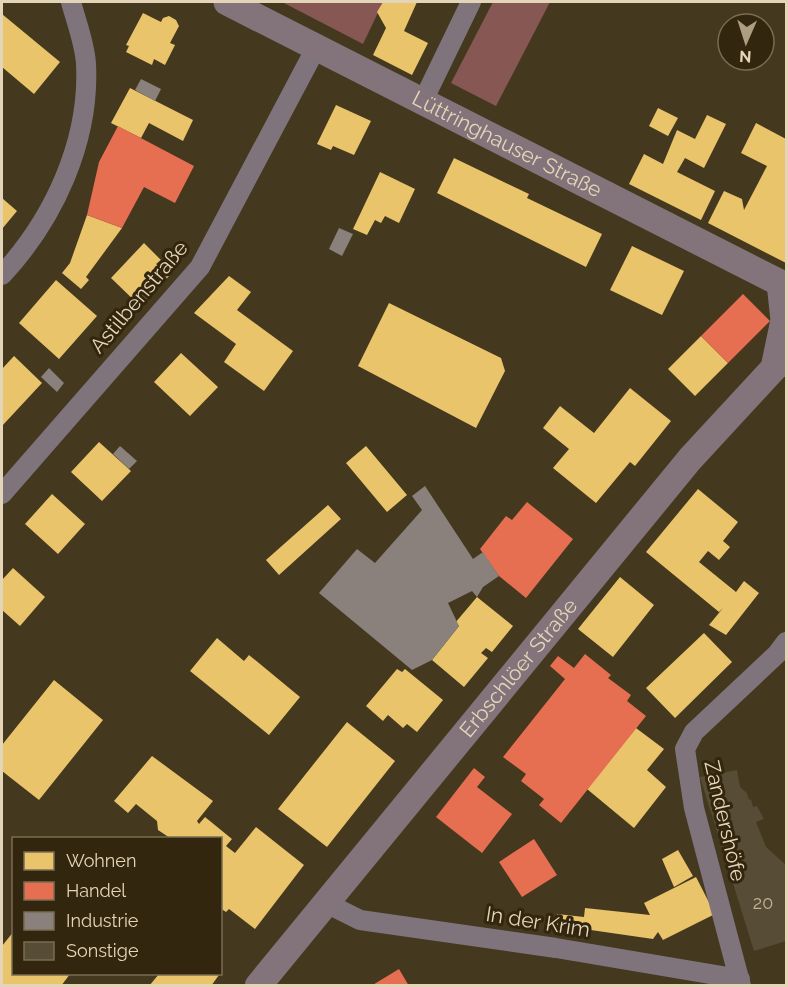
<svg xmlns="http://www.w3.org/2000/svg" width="788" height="987" font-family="Raleway,sans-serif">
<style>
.green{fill:#875853}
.homes{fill:#e9c46a}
.shops{fill:#e76f51}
.industry{fill:#8a817c}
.building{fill:#574c35}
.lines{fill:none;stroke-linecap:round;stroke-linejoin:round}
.street{stroke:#80747c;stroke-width:20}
.secondary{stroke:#83747b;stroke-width:27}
.labels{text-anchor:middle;stroke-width:6;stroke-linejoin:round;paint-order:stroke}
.number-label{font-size:18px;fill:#c2b397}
.street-label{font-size:21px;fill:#e5d5b8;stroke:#32260e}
</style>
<rect width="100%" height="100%" fill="#44381f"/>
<path class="green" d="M282,2H383L363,44Z
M493,2H550L496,106L451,83Z"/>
<path class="homes" d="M383,2H417L404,31L428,43L412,75L373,55L386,28L377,12Z
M143,13L161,22L163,18L169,16L176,20L179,26L170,43L175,45L165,65L154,59L152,65L126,52L129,46L126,45Z
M2,14L60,62L34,94L2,67Z
M130,88L193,120L183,141L149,123L141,138L111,123Z
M336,105L371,121L354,155L333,146L331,150L317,144Z
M658,108L678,118L668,136L649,126Z
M707,115L726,124L704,168L685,158L677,172L715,191L701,220L629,184L644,154L663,164L677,130L695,139Z
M756,123L786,139V263L708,223L724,191L742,199L744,210L767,166L741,153Z
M454,158L529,194L527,198L602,234L586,267L437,193Z
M380,172L415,189L399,223L385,216L381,223L375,220L367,235L353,229Z
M2,198L17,211L2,229Z
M87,215L122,228L86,277L89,280L81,289L62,273L70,263Z
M144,243L161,260L156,264L169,276L140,306L111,278Z
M632,246L684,271L662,315L610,290Z
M229,276L251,292L237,310L293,351L264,391L224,362L236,344L194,313Z
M56,280L97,316L59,359L19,323Z
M389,303L501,358L505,371L476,428L358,366Z
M701,336L728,363L695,396L668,369Z
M181,353L218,387L190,416L154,382Z
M14,356L42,383L2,426V369Z
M630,388L671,421L635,466L630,462L596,503L553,468L569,449L543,428L560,406L594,433Z
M99,442L131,471L102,501L71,472Z
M366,446L407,495L387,512L346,463Z
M698,489L738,522L723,541L730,547L719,560L708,551L699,562L736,592L744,581L759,593L726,635L709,625L723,608L719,612L646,552Z
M52,494L85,524L58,554L25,524Z
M328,505L341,519L279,575L266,560Z
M13,568L45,597L20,626L2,610V580Z
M620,577L654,605L613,657L578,629Z
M477,597L513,626L492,652L486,648L481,653L488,658L464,687L432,660L459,626L455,623Z
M704,633L732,662L675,718L646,688Z
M217,638L244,661L249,655L300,697L269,735L190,671Z
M397,669L402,672L405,669L443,700L417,732L407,724L403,728L388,715L383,721L366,706Z
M54,680L103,720L39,800L2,771V745Z
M347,722L395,761L327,847L278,809Z
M636,728L664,749L647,770L666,787L634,828L587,789Z
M152,756L213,801L197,821L199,824L205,817L232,839L226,846L235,853L256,827L304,865L255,929L229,909L226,912L220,908V838H170L158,830L157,821L136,804L128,813L114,801Z
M678,850L693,876L674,887L662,859Z
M696,877L715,914L663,940L658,932L653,939L556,925L557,914L584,917L585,908L650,915L644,903Z
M14,931V974H70L61,986H2V946Z
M159,974H217L219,975L211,986H149Z"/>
<path class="shops" d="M118,126L194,166L175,203L144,187L122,228L87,215L99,162Z
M743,294L770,321L728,363L701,336Z
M527,502L573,539L526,598L499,576L480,549L506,516L512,520Z
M585,654L611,675L608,678L631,695L627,701L646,716L561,823L539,805L544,799L521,781L526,774L503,757L565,679L550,666L558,656L574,668Z
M474,768L485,777L477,787L512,814L482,853L436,817Z
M534,839L557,875L522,897L499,862Z
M399,969L409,986H371Z"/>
<path class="industry" d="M141,79L161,89L155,101L135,90Z
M339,228L353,234L342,256L329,249Z
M49,368L64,383L57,392L41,377Z
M120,446L137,461L129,469L113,454Z
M425,486L473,559L483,552L499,576L483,587L477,597L472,591L448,603L459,626L432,660L412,670L319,593L357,549L375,563L422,510L412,496Z"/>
<path class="building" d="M737,770L740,787L747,793L749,800L751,799L753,807L757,806L764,819L756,822L766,847L786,865V941L754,951L700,777Z"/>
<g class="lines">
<path class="street" d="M423,101L471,2
M2,275C54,219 90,141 86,64C85,44 76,21 71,2
M2,494L200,267L317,46
M324,902L360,920L556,948L740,979
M741,986L694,808L685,749L694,732L777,654L786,642"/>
<g class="secondary">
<path id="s1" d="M227,2L786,286"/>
<path d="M774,368L784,320L780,283"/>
<path id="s2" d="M258,986L690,459L774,368L786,358"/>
</g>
</g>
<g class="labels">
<g class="number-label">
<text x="763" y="909">20</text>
</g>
<g class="street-label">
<text dy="7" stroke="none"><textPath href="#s1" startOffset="314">Lüttringhauser Straße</textPath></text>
<text transform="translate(139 297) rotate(-50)" y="7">Astilbenstraße</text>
<text dy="7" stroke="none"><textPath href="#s2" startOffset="411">Erbschlöer Straße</textPath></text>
<text transform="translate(725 821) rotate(77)" y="7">Zandershöfe</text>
<text transform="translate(538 922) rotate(9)" y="7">In der Krim</text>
</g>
</g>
<rect width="788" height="987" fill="none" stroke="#e5d5b8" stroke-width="6"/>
<rect x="12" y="837" width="210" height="138" fill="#32260e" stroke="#7a6c52" stroke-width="1.5"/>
<rect x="24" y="852" width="30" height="18" fill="#e9c46a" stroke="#7a6c52" stroke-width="1.5"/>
<text x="66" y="867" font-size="18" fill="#e5d5b8">Wohnen</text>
<rect x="24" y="882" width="30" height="18" fill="#e76f51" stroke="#7a6c52" stroke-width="1.5"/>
<text x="66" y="897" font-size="18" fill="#e5d5b8">Handel</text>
<rect x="24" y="912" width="30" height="18" fill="#8a817c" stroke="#7a6c52" stroke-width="1.5"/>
<text x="66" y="927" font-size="18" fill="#e5d5b8">Industrie</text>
<rect x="24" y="942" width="30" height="18" fill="#574c35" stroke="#7a6c52" stroke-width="1.5"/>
<text x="66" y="957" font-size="18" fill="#e5d5b8">Sonstige</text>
<g transform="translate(746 42) rotate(183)"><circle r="28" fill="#32260e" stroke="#7a6c52" stroke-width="1.5"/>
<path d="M0-4.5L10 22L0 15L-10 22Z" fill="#ad9e82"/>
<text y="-9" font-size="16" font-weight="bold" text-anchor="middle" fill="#e5d5b8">N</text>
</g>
</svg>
